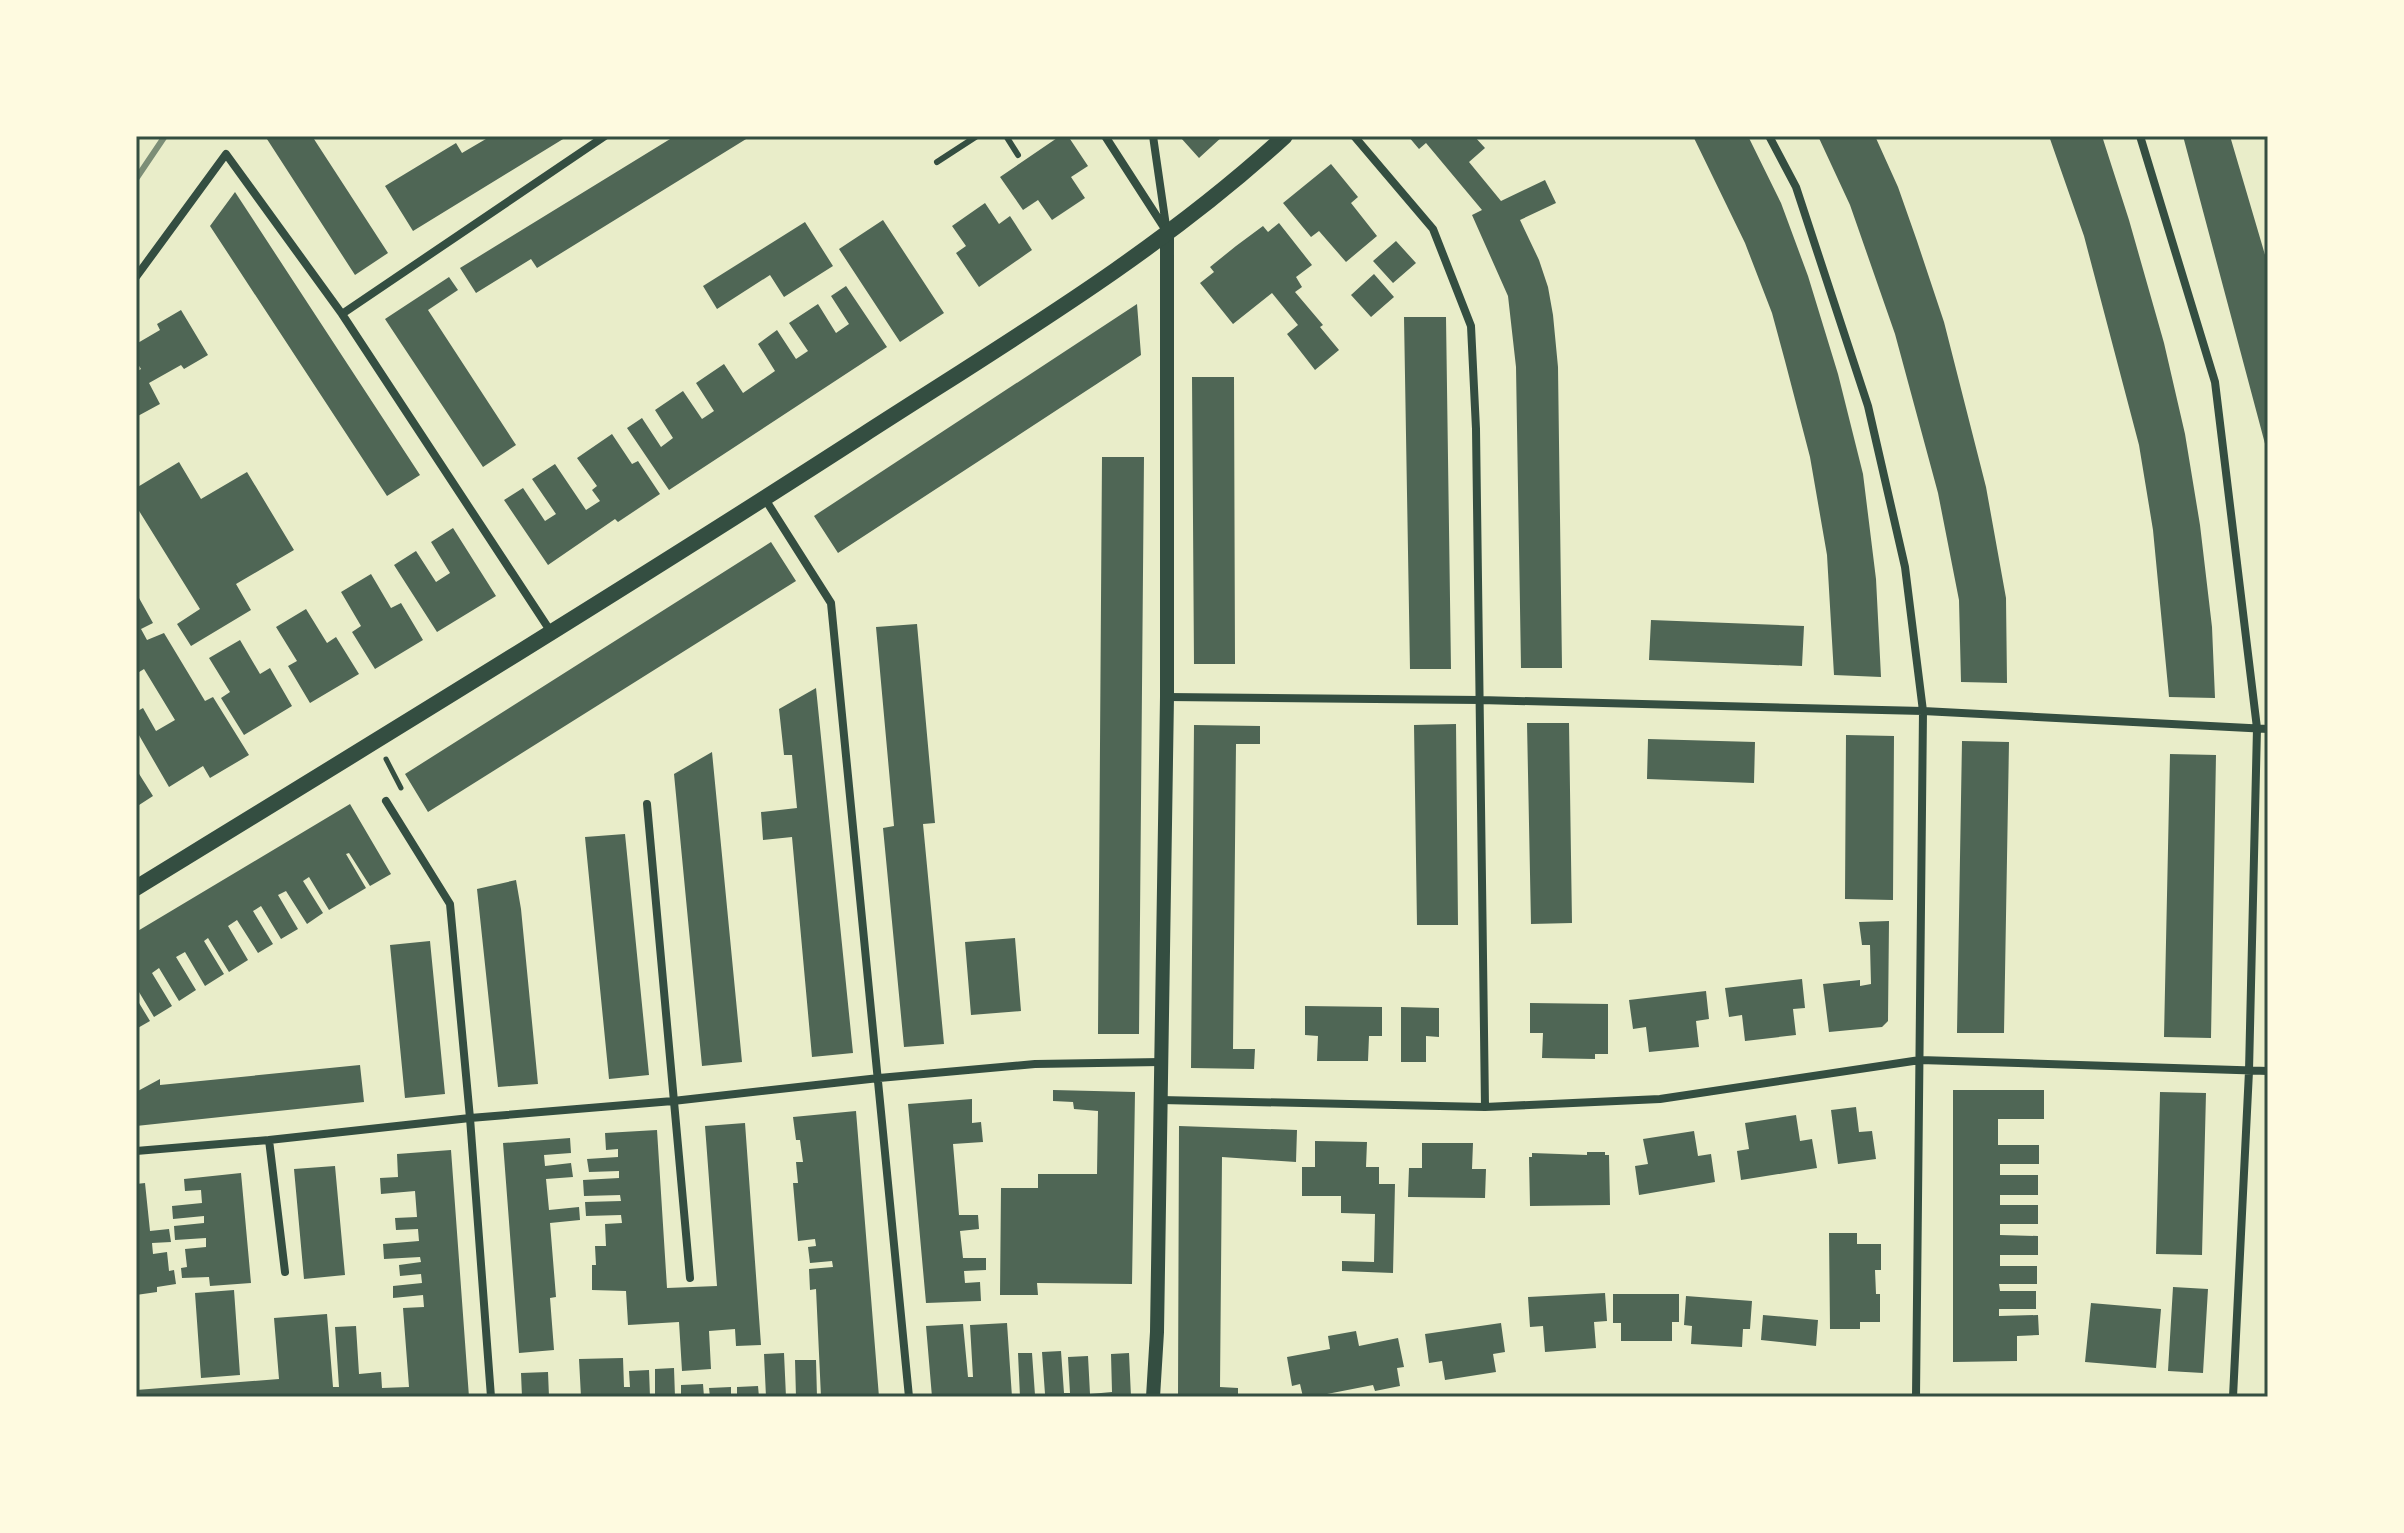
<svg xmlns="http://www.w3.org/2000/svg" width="2404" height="1533" font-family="'Golos Text',sans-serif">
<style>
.building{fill:#4f6655}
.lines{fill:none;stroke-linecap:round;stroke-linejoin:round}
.path{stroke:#344e41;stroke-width:5}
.service{stroke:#344e41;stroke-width:6}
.minor{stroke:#344e41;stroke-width:8}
.tertiary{stroke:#344e41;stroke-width:14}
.secondary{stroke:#344e41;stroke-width:16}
.rail{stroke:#7c8e77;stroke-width:6}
.neatline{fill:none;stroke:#344e41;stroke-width:3}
</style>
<rect width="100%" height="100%" fill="#e9edc9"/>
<path class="building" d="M265,136H312L388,253L355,275Z
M491,136H568L413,231L385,186L456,143L462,153Z
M675,136H751L537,268L531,259L476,293L460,268Z
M1060,136H1068L1088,166L1071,177L1085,198L1052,220L1038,200L1023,210L1000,177Z
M1183,136H1223L1199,158L1181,138Z
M1408,136H1474L1485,148L1469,162L1501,201L1545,180L1556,203L1520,220L1539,260L1548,287L1553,315L1558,367L1562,668H1521L1516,367L1508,296L1472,215L1482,210L1426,143L1419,149Z
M1693,136H1748L1781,203L1808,276L1838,374L1863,474L1876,579L1881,677L1834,675L1827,555L1810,457L1785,361L1772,313L1745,243Z
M1818,136H1875L1898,187L1917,241L1944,322L1986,487L2006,598L2007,683L1961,682L1959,600L1938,493L1895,334L1850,205Z
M2049,136H2102L2129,220L2164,343L2185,434L2200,525L2212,627L2215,698L2169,697L2153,530L2139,445L2084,236Z
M2183,136H2230L2268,265V455Z
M1331,164L1358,197L1351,203L1377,236L1346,262L1319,231L1311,237L1283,203Z
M235,192L420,475L387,496L210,226Z
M985,203L999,224L1010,216L1032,250L979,287L956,253L966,246L952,226Z
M883,220L944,313L900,342L839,249Z
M805,222L833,266L784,297L770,275L717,309L703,286Z
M1279,223L1312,265L1296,277L1302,287L1295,292L1323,325L1320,327L1339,350L1315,370L1287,334L1298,325L1272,293L1233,324L1200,283L1214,272L1210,267L1236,246L1263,226L1268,232Z
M1396,241L1416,263L1393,283L1373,261Z
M1374,274L1394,297L1371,317L1351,295Z
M449,277L458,290L428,310L516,445L483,467L385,319Z
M846,286L887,347L669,490L627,428L642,418L661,447L673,438L655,410L683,391L702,419L714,411L696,383L724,364L743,393L775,371L758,344L777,330L796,359L808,351L789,323L818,304L836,333L849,324L831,296Z
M1137,304L1141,355L838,553L814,516Z
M181,310L208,355L184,369L181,365L149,383L160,404L136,417V372L141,369L136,361V344L160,330L157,324Z
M1404,317H1446L1451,669H1410Z
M1192,377H1234L1235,664H1194Z
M612,434L632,464L638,461L660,494L618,522L615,519L548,565L504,500L523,488L545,521L556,514L532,479L555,464L586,510L600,501L592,490L597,486L577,458Z
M1102,457H1144L1139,1034H1098Z
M179,462L201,499L247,472L294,550L236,584L251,610L191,646L177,624L200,609L136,506V488Z
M453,528L496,596L437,632L394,565L416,551L436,582L450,573L431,542Z
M771,542L796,581L428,812L405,774Z
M371,574L391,608L401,603L423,640L375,669L352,632L361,626L341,592Z
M139,598L153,623L141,629L147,640L164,633L205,701L213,697L249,755L210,778L203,766L169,787L136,730V712L143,708L156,731L175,720L144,669L136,674V599Z
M306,609L327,643L336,637L359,674L310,703L288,666L297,661L276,627Z
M1651,620L1804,626L1802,666L1649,660Z
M917,624L935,823L923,824L944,1044L904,1047L883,828L894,826L876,627Z
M240,640L260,674L270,668L292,706L244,735L221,698L230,692L209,658Z
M816,688L853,1053L812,1057L792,837L763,840L761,812L797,808L792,755H784L779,709Z
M1527,723H1569L1572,923L1531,924Z
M1456,724L1458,925H1417L1414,725Z
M1194,725L1260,726V744H1236L1233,1049H1255L1254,1069L1191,1068Z
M1846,735L1894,736L1893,900L1845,899Z
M1648,739L1755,742L1754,783L1647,779Z
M1962,741L2009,742L2004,1033H1957Z
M712,752L742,1062L702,1066L674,774Z
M2170,754L2216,755L2211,1038L2164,1037Z
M136,769L153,796L136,807Z
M350,804L391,874L370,886L349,853L346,854L366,888L329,910L309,877L303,881L323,913L307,924L286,891L278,895L298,929L281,939L261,906L253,911L273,944L258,953L237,920L228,926L248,960L229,972L208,938L204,941L224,974L205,986L185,952L176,957L196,990L179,1001L159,968L152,973L172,1006L154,1017L136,987V932Z
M625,834L649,1075L609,1079L585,837Z
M516,880L521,909L538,1084L498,1087L477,889Z
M1889,921L1888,1021L1882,1027L1829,1032L1823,984L1860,980V986L1871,984L1870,945H1862L1859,922Z
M1015,938L1021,1011L971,1015L965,942Z
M430,941L445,1094L405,1098L390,945Z
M1802,979L1805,1008L1793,1009L1796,1035L1745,1041L1742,1015L1729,1017L1725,988Z
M1706,991L1709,1019L1696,1021L1699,1047L1649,1052L1646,1027L1633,1029L1629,1000Z
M136,998L150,1021L136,1029Z
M1530,1003L1608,1004V1054H1595V1059L1542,1058L1543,1033H1530Z
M1305,1006L1382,1007V1036H1369L1368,1061H1317L1318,1036L1305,1035Z
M1401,1007L1439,1008V1037L1426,1036V1062H1401Z
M360,1065L364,1102L136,1126V1092L160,1079V1085Z
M1053,1090L1135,1092L1132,1284L1037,1283L1038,1295H1000L1001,1188H1038V1174H1097L1098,1111L1074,1109L1073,1102L1053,1101Z
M1953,1090H2044V1119H1998V1145H2039V1164H2000V1175H2038V1195H2000V1205H2038V1224H2000V1235L2038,1236V1255H2000V1266H2037V1284H1999L2000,1291H2036V1309H1999V1316L2038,1315L2039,1335L2017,1336V1361L1953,1362Z
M2160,1092L2206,1093L2202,1255L2156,1254Z
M972,1099V1123L981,1122L983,1142L953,1144L959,1215H978L979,1229L960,1231L963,1258H986V1270L964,1271L965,1283L980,1282L981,1301L926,1303L908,1104Z
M1856,1107L1859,1132L1872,1131L1876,1159L1838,1164L1831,1110Z
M856,1111L879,1397H821L816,1289L810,1290L809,1269L833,1267L832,1261L810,1263L808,1247L816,1246L815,1239L798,1241L793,1183H798L796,1162H803L800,1140H796L793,1117Z
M1796,1115L1800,1141L1812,1139L1817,1168L1741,1180L1737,1151L1749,1149L1745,1123Z
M745,1123L761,1345L736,1346L735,1329L709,1331L711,1369L682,1371L679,1322L628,1325L626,1291L592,1290V1265H596L595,1246H606L605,1224L622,1223L621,1215L586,1216L585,1202L621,1201L620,1195L584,1196L583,1180L619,1178V1171L589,1172L587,1159L618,1157V1149L606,1150L605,1133L657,1130L667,1288L717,1286L705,1126Z
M1179,1126L1297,1130L1296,1162L1222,1157L1220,1387L1238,1388V1397H1178Z
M1694,1131L1698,1156L1711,1154L1715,1182L1639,1195L1635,1166L1648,1164L1643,1139Z
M570,1138L571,1153L544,1155L545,1166L571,1163L573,1177L546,1179L549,1210L579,1207L580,1220L550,1223L556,1297L550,1298L554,1350L519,1353L503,1143Z
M1315,1141L1367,1142L1366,1167H1379V1184H1395L1393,1273L1342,1271V1261L1374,1262L1375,1214L1341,1213V1196H1302V1167H1315Z
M1422,1143H1473L1472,1169H1486L1485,1198L1408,1197L1409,1168H1422Z
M451,1150L469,1397H136V1390L279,1379L274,1318L327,1314L333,1387H339L335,1327L356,1326L359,1374L381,1372L382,1388L409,1387L403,1308L424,1307L423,1295L393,1298V1286L422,1283L421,1274L400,1276L399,1265L421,1262L420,1257L384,1259L383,1244L419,1241L418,1229L396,1230L395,1218L417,1217L415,1191L381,1194L380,1178L398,1177L397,1154Z
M1587,1152H1605V1155H1609L1610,1205L1530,1206L1529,1157H1532V1153L1587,1155Z
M335,1166L345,1275L304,1279L294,1169Z
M241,1173L251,1283L210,1286L209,1277L182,1278L181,1268L187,1267L185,1249L206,1247V1238L175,1240L174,1226L204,1223V1216L173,1219L172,1206L202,1203L201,1190L185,1191L184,1179Z
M145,1183L150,1231L169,1229L171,1242L152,1243L153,1254L167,1252L169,1271L174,1270L176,1284L157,1287V1292L136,1295V1184Z
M1829,1233H1857V1244H1881V1270H1875L1876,1294H1880V1322H1860V1329H1830Z
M2173,1287L2208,1289L2203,1373L2168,1371Z
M234,1290L240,1375L201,1378L195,1293Z
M1605,1293L1607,1321L1594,1322L1596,1348L1545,1352L1543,1326L1530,1327L1528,1297Z
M1613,1294H1679V1322H1672V1341H1621V1323H1613Z
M1686,1296L1752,1301L1750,1329H1743L1742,1347L1691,1344L1692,1326L1684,1325Z
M2091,1303L2161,1309L2156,1368L2085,1362Z
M1763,1315L1818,1320L1816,1346L1761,1340Z
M1007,1323L1012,1397H932L926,1326L963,1324L968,1377H973L970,1325Z
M1501,1323L1505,1352L1493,1354L1496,1372L1445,1380L1442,1361L1429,1363L1425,1334Z
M1356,1331L1359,1346L1398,1338L1404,1367L1397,1368L1400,1386L1375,1391L1373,1385L1327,1394L1328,1397H1303L1300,1384L1292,1386L1287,1357L1330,1349L1328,1336Z
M1061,1351L1064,1393H1070L1068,1357L1088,1356L1090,1394L1112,1392L1111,1354L1129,1353L1131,1397H1020L1018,1353H1032L1035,1395L1045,1394L1042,1352Z
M784,1353L786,1397H766L764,1354Z
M623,1358L624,1387H630L629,1371L649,1370L650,1397H581L579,1359Z
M795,1360H816L817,1397H796Z
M674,1368L675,1397H655V1369Z
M548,1372L549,1397H522L521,1373Z
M703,1384L704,1397H681V1385Z
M758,1386L759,1397H737V1387Z
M731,1387V1397H710L709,1388Z"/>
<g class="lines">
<path class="path" d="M386,759L401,788"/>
<path class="service" d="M1006,136L1018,155
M937,162L977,136"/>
<path class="minor" d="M1105,136L1167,232
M1153,136L1166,226
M1354,136L1433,229L1471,326L1476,429L1485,1107
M1769,136L1796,187L1868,406L1905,567L1923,711L1916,1397
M2140,136L2215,382L2257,728L2249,1071L2233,1397
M136,277L226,154L342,314L551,632
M342,314L605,136
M765,499L831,603L909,1397
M1167,697L1480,700L1923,711L2268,729
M386,801L450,904L470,1118L491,1397
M647,804L690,1278
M1161,1100L1485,1107L1660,1099L1920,1060L2268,1071
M269,1140L285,1272
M136,1151L269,1140L470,1118L673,1101L879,1078L1035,1064L1161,1062"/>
<path class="tertiary" d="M1153,1397L1157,1332L1167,697V232"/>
<path class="secondary" d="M136,888C379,739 623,590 863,435C1007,342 1158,253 1285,136"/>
<path class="rail" d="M136,179L165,136"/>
</g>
<rect width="2404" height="1533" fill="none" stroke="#fefae0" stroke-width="276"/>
<rect x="138" y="138" width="2128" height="1257" class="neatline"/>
</svg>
